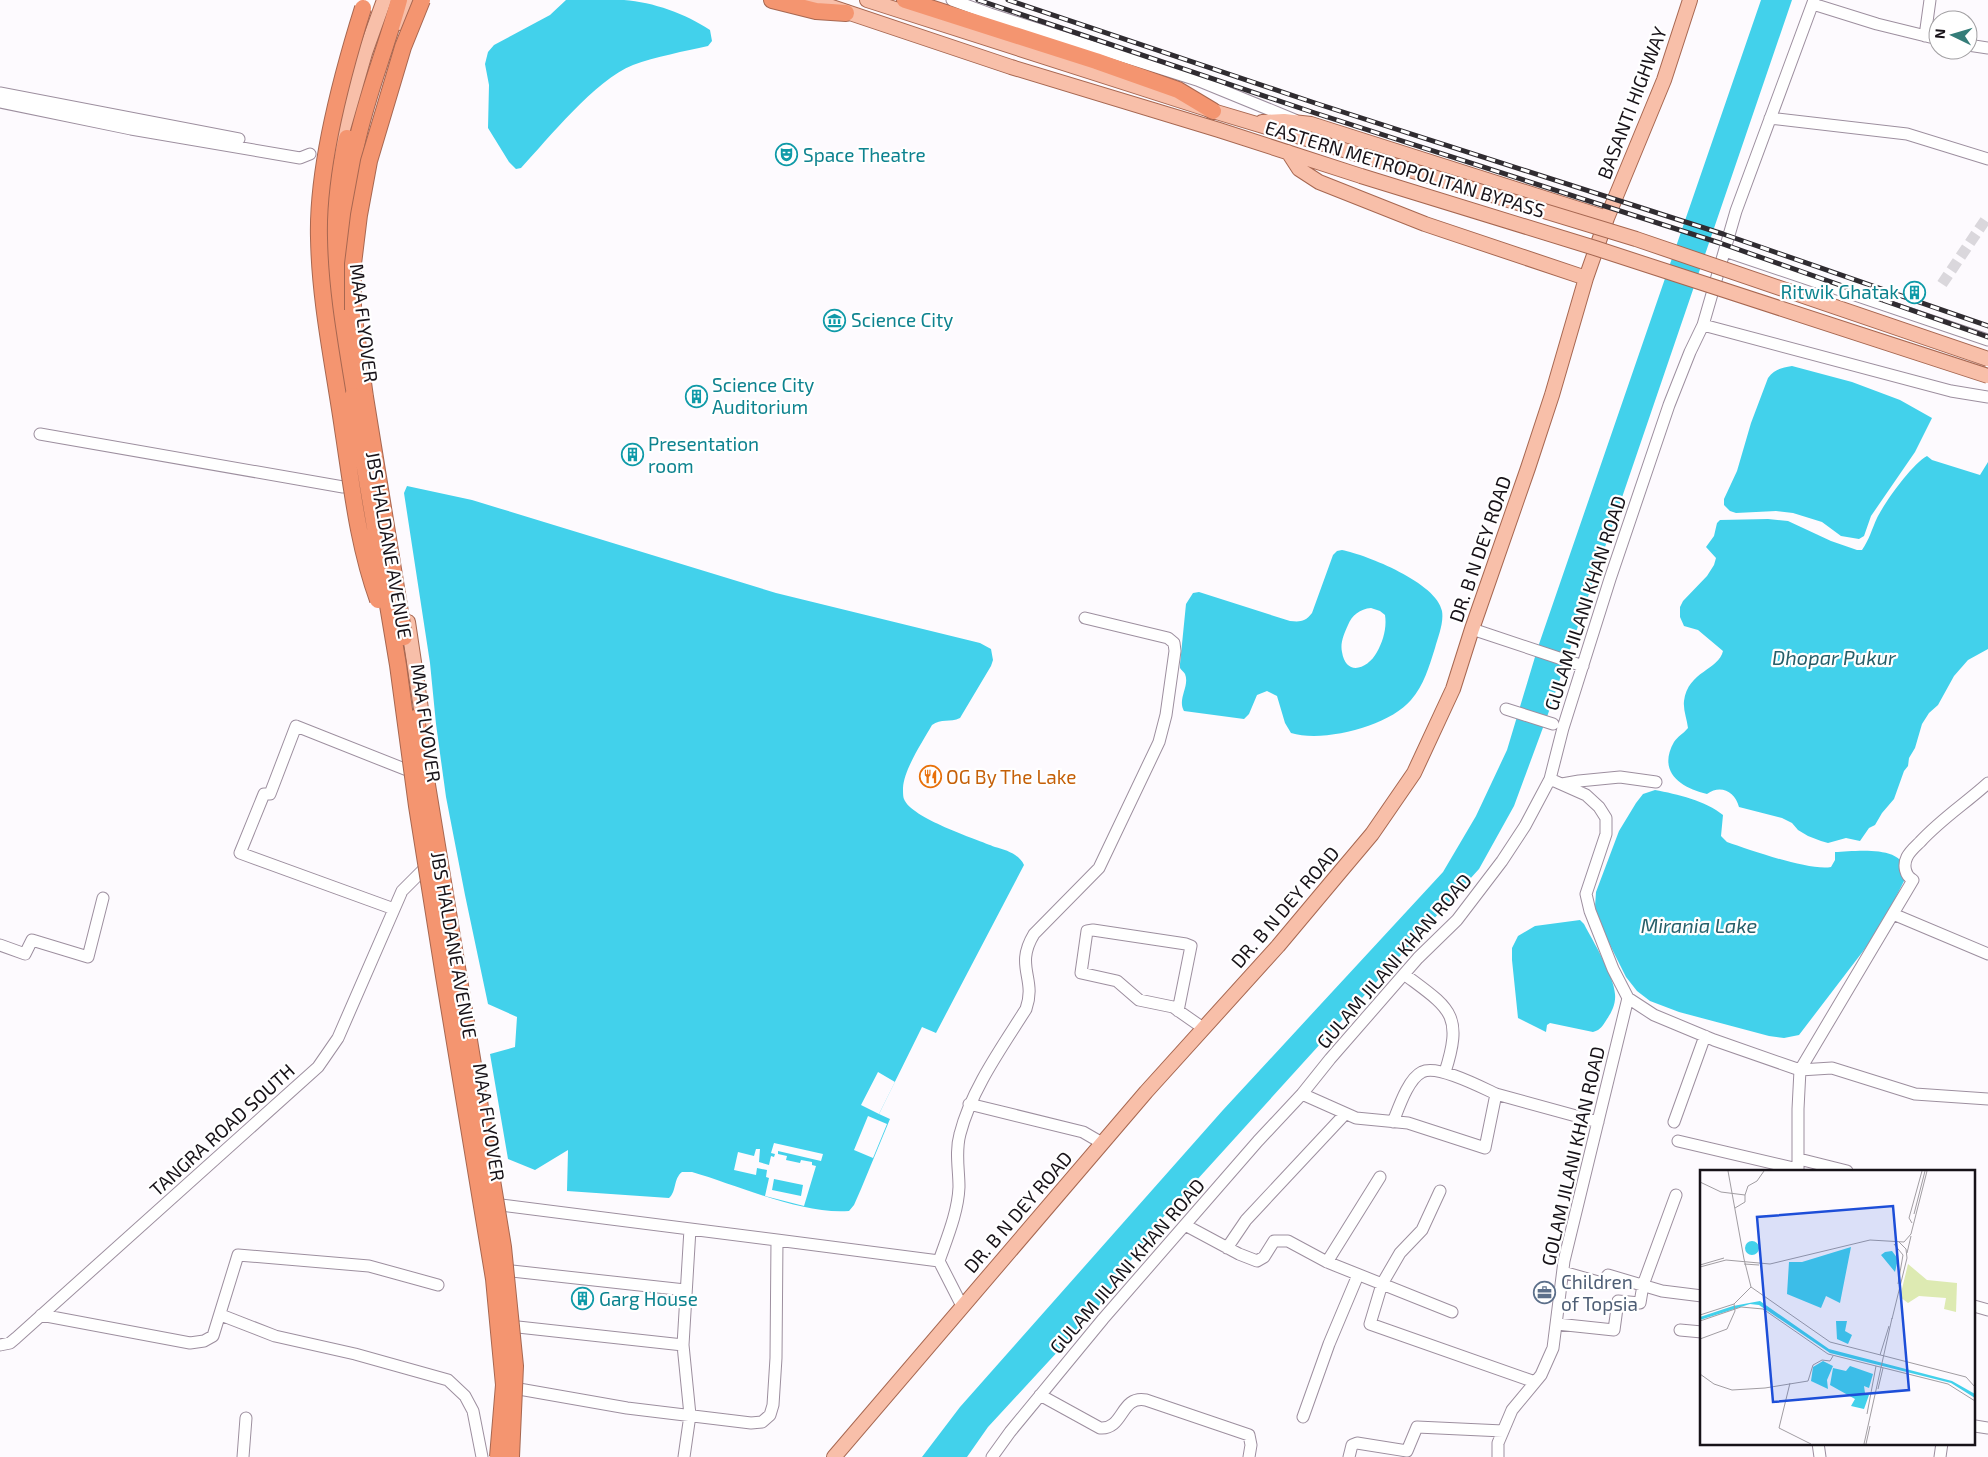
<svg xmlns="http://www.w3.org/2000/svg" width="1988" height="1457" font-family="'Exo 2',sans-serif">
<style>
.water{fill:#42d1eb;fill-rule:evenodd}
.pier{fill:#fdfafe;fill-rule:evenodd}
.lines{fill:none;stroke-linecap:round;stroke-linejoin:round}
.minor-tunnel{stroke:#dad7dc;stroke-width:11;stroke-dasharray:11 5.5;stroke-linecap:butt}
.minor-casing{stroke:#9d8f9f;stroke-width:13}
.major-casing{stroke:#a76751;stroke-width:16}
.highway-casing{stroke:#a76751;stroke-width:18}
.minor{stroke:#fff;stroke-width:11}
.major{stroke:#f8bfa9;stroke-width:14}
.highway{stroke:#f49570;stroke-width:16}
.rail-casing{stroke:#302c31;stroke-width:5}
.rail{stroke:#fff;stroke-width:3;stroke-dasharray:9;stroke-linecap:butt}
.major-bridge-casing{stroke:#a76751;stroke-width:16;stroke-linecap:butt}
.highway-bridge-casing{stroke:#a76751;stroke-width:18;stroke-linecap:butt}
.major-bridge{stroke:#f8bfa9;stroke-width:14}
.highway-bridge{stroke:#f49570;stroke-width:16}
.labels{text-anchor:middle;stroke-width:4.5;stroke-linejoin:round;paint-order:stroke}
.street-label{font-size:19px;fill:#171218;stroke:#fff}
.culture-label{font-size:19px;fill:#0d838f;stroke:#fff;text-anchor:start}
.food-label{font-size:19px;fill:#c56008;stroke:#fff;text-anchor:start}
.service-label{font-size:19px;fill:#4e5e75;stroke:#fff;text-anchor:start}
.water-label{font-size:20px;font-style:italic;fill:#265f6a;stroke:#fff}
.inset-road{fill:none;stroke:#a19da2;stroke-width:1}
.view{fill:#1d4ed8;fill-opacity:0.15;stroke:#1d4ed8;stroke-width:2.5}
.inset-edge{fill:none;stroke:#171218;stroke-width:2.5}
</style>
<rect width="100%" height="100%" fill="#fdfafe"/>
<path class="water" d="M566,0C585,0 605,0 624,0C653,2 686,14 710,30L712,41L708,46C685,51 655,57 633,65C595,80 549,138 521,168L516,169L509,162L488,128L489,85L485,64L488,52L494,45L550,15Z
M1761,0H1792L1548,714L1514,806L1479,869L1156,1225L1096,1310L988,1427L967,1457H922L960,1407L1223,1110L1443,872L1476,816L1507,750L1538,647Z
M1792,366L1852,382L1900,400L1932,418L1915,452L1871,516L1864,536L1859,539L1841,536L1822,522L1793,513L1776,511L1736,513L1730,511L1724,505V499L1737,471L1751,423L1768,378C1775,369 1781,368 1792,366Z
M1927,456L1932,460L1980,475L1988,462V649L1968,660L1954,676L1938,705L1929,713L1922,724L1915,748L1909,758L1908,766L1904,771L1894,799L1882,813L1875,825L1869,828L1860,841L1846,838L1828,843L1821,841L1808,836L1798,830L1792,823L1782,818L1739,807C1735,792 1721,784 1707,794C1681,788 1657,772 1674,742C1678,736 1683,734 1688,728C1687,719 1683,710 1684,701C1688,671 1719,670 1723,651L1698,630L1684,626L1680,617V607L1683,601L1707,576L1714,565L1716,558L1706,547L1714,536L1717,523L1720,520L1768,519L1788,521L1831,541L1857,550H1862C1869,540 1872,529 1877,518C1885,502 1912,464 1927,456Z
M407,486L472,500L776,593L980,643L991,649L993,660L991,666L960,718C950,723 941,718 932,725C923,741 904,769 903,788C903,791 903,797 904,799C911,818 976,839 995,847C1006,850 1019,854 1024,865L936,1033L922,1027L879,1114L890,1119L861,1189L854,1205L849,1211C803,1215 737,1185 692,1172H682C673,1179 677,1191 669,1198L567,1191L568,1150L535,1170L508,1159L490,1054L515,1047L517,1017L488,1004L465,895L446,797L436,724L430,663L404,493Z
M1342,550C1367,555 1437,583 1442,611C1444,623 1438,637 1435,648C1429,667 1424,685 1411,700C1389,726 1324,743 1291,733L1285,723L1277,696L1267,691L1257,695L1249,714L1244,719L1184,711C1177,699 1190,686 1185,674C1184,672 1181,670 1180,668V664L1186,604L1193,593L1199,592L1290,621C1300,622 1305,622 1312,613L1333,555L1337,551ZM1371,608L1380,611L1385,615C1387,628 1383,641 1377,652C1368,669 1346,677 1342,652C1340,643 1344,634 1348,625C1352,615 1360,609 1371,608Z
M1655,790C1677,794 1706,801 1723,815L1721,836L1727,842C1750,850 1809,871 1831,867L1835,860V852C1857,851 1914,843 1904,881L1880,929L1799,1035L1784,1038L1769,1036L1679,1012L1650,1001L1637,991L1626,977L1598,921L1595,907L1596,892L1619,831L1636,803L1643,794Z
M1580,920L1584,924C1593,941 1614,976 1615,994C1616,1003 1612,1012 1607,1019C1603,1025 1601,1030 1593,1032L1550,1023L1547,1025L1546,1032L1518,1018L1512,960V948L1518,936L1535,926Z"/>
<path class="pier" d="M878,1072L895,1082L879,1114L861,1105Z
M868,1116L887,1124L873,1158L854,1150Z
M774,1143L823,1154L821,1161L778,1151V1154L787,1156L786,1160L800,1163L801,1160L812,1162V1165L816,1166L804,1206L765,1196L769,1178L766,1177L767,1170L757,1168L756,1175L734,1170L738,1152L754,1156L756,1149H760L759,1162L769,1165L771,1156L774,1157L775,1154L771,1153ZM774,1179L803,1185L801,1196L772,1190Z"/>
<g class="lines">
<path class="minor-tunnel" d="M1942,284L1988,216"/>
<defs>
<path id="minor" d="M952,0L990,14L1197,80L1295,120
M1813,4L1877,24L1938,39
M1925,36L1930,0
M1968,45L1988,48
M0,93L239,139
M0,102L131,129L300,158L310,154
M1770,118L1907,134L1988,159
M1725,251L1988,340
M1703,325L1951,391L1988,397
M40,434L343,487
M1472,629L1583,666
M1506,709L1553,724
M1550,779L1586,795L1599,807L1606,818V834L1586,894L1590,911L1613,969L1628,998L1654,1015L1714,1040L1800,1070L1832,1068L1915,1094L1988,1099
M1562,784L1579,781L1620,777L1656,782
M394,909L240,853L264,794H270L296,726L407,770
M1893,914L1988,954
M0,945L25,954L32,940L88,957L103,898
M1404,974C1449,1008 1464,1013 1445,1072
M1178,1011L1191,946L1186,944L1093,930L1087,931L1081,973L1117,981L1139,1000L1173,1007L1203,1028
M1302,1094L1356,1118L1408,1123L1485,1148L1496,1094L1598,1122
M969,1104L1083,1132L1102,1143
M1393,1122C1399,1107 1408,1079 1422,1072C1437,1064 1481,1087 1496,1094
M1674,1122L1705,1036
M1678,1141L1798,1169
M1799,1159L1847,1171
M1798,1171V1109L1800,1070L1913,880C1905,876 1903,865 1907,857C1910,851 1916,846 1920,842C1941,819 1966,803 1988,783
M1440,1191L1422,1230L1400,1253L1382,1284L1370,1324L1535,1382
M501,1205L777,1240
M1185,1225L1239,1254L1257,1261L1264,1257L1274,1241H1288L1327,1262L1452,1312
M1227,1248L1246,1220L1345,1114
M939,1261C947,1238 958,1212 959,1187C959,1169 955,1152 960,1134C971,1090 1002,1047 1026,1009C1037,978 1014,967 1034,934L1099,868L1159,742L1166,715L1175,651L1174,643L1168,638L1085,618
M1327,1262L1380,1177
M512,1271L685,1290
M1563,1272L1602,1283L1608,1275L1662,1291L1702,1296
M1974,1306L1988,1310
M41,1315L190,1343L204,1341L213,1336L238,1255L369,1266L438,1285
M221,1315L275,1336L355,1354L448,1380L465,1396L473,1411L482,1457
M1557,1324L1614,1330L1618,1301L1640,1303L1643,1285L1676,1195
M518,1327L683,1345
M1680,1330L1702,1332
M0,1345L10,1343L16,1338L318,1067L338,1038L402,891L423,870L432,869
M519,1389L627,1408L751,1423L762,1422L770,1415L773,1405L776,1358L777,1240L939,1261L962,1306
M1040,1395L1100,1428C1124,1430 1120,1395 1146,1400L1249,1435L1251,1445L1249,1457
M1303,1417L1329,1344L1358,1275
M1975,1426L1988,1428
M1818,1443L1820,1457
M243,1457L246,1418
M684,1457L690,1415L683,1345L690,1229
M992,1457L1010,1432L1103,1319L1258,1141L1302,1094L1330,1059L1418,958L1457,920L1502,861L1525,826L1550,779L1563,728L1610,579L1669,405L1690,352L1703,325L1736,211L1814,0
M1349,1457L1352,1445L1357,1443L1407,1451L1417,1427L1503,1431
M1498,1457V1443L1512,1410L1541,1375L1553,1348L1564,1261L1628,998
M1940,1457L1942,1443"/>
<path id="major" d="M811,0L1011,67L1219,130L1361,176
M867,0L1213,111L1364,156
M400,23L408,0
M1262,122L1284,121L1311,124L1607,218
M337,150L365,53L384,0
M1288,152L1299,169L1319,182L1425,224L1586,278
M408,622L424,729
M834,1457L1146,1092L1278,946L1340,872L1372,834L1414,773L1453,689L1472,629L1528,468L1552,395L1586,278L1607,218L1664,80L1690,0"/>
<path id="highway" d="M772,0L816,11L846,13
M905,0L1096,61L1178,90L1213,111
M347,138C324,225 339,310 353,396
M347,271C346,228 347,187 356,146C366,96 386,49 399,0
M351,297L365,397"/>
</defs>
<use href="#minor" class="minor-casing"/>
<use href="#major" class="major-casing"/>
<use href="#highway" class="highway-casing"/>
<use href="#minor" class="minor"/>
<use href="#major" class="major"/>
<use href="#highway" class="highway"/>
<defs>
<path id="rail" d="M978,0L1315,113L1720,243L1988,337
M1008,0L1318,104L1723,234L1988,326"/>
</defs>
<use href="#rail" class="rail-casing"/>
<use href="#rail" class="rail"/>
<defs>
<path id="major-bridge" d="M1364,156L1636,239L1988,359
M1361,176L1595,248L1988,376"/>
<path id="highway-bridge" d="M363,8C342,75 317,168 319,238C320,302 334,366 343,429C352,487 358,545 378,600
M353,310V264L359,215L369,161L403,47L422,0
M353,396L398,665L417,806L444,976L494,1279L504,1385L498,1457
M365,397L404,637
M416,718L503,1247L515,1366L511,1457"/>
</defs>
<use href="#major-bridge" class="major-bridge-casing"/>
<use href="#highway-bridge" class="highway-bridge-casing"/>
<use href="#major-bridge" class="major-bridge"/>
<use href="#highway-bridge" class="highway-bridge"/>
</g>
<defs>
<symbol id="theatre-ring" viewBox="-11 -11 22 22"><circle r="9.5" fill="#fff" stroke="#0f9aa8" stroke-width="1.5"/><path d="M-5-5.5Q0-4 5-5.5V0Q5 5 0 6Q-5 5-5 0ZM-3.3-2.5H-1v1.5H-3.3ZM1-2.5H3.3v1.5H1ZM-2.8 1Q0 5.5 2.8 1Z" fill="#0f9aa8"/></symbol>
<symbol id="building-ring" viewBox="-11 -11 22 22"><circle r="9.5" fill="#fff" stroke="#0f9aa8" stroke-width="1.5"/><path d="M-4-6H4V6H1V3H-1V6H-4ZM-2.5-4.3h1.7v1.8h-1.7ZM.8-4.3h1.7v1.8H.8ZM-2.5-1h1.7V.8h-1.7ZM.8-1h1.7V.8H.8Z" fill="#0f9aa8"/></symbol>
<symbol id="museum-ring" viewBox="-11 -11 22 22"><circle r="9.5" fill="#fff" stroke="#0f9aa8" stroke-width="1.5"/><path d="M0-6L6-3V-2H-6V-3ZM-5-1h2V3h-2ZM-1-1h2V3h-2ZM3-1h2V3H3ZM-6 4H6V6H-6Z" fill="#0f9aa8"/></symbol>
<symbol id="restaurant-ring" viewBox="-11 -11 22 22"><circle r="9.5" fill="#fff" stroke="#e8710a" stroke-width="1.5"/><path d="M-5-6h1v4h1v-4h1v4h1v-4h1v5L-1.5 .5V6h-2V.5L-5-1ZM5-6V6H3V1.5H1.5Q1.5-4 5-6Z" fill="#e8710a"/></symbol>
<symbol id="office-ring" viewBox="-11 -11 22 22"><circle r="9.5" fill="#fff" stroke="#5c6f8a" stroke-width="1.5"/><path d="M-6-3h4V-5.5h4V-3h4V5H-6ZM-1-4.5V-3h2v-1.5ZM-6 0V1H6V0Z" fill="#5c6f8a"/></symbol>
</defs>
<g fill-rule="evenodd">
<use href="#theatre-ring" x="774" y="142" width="25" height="25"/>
<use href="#building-ring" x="1902" y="280" width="25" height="25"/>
<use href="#museum-ring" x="822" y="308" width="25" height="25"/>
<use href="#building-ring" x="684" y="384" width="25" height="25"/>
<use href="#building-ring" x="620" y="442" width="25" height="25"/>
<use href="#restaurant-ring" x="918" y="764" width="25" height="25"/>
<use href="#office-ring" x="1532" y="1280" width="25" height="25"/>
<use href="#building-ring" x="570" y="1286" width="25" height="25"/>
</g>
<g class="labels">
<g class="street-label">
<text transform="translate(1632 103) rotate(-69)" y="7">BASANTI HIGHWAY</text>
<text transform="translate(1405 169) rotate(17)" y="7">EASTERN METROPOLITAN BYPASS</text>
<text transform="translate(364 323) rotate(83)" y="7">MAA FLYOVER</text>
<text transform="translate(389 545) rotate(80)" y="7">JBS HALDANE AVENUE</text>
<text transform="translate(1480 549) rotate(-71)" y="7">DR. B N DEY ROAD</text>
<text transform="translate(1585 603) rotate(-72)" y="7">GULAM JILANI KHAN ROAD</text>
<text transform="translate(426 723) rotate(82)" y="7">MAA FLYOVER</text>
<text transform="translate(1285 907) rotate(-49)" y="7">DR. B N DEY ROAD</text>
<text transform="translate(454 945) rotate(80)" y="7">JBS HALDANE AVENUE</text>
<text transform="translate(1394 961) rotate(-49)" y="7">GULAM JILANI KHAN ROAD</text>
<text transform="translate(489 1122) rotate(81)" y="7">MAA FLYOVER</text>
<text transform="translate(222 1130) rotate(-42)" y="7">TANGRA ROAD SOUTH</text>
<text transform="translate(1573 1156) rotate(-77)" y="7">GOLAM JILANI KHAN ROAD</text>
<text transform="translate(1018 1212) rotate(-49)" y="7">DR. B N DEY ROAD</text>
<text transform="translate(1127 1266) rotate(-49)" y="7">GULAM JILANI KHAN ROAD</text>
</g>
<g class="culture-label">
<text x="803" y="162">Space Theatre</text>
<text x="1899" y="299" text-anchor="end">Ritwik Ghatak</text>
<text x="851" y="327">Science City</text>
<text x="712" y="392">Science City<tspan x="712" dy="22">Auditorium</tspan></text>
<text x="648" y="451">Presentation<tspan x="648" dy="22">room</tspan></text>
<text x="599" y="1306">Garg House</text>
</g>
<g class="food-label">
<text x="946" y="784">OG By The Lake</text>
</g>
<g class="service-label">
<text x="1561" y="1289">Children<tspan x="1561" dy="22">of Topsia</tspan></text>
</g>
<g class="water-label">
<text x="1834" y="665">Dhopar Pukur</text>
<text x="1699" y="933">Mirania Lake</text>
</g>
</g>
<g transform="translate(1700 1170)">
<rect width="275" height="275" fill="#fdfafe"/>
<path d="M208,94L227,110L257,113L256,142L244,139L246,128L219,126L208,133L200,127Z" fill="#ddeab2"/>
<path d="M45 78a7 7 0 1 1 14 0a7 7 0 1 1-14 0ZM151,77L140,133L126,126L121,138L87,124L89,92H102ZM185,82L192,81L198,89L195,102L181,85ZM60,131L129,179L252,211L275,224V228L251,213L130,183L59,135L50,134L0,150V147L33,136ZM136,151H147L145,161L152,165L148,174L137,169ZM123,191L133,196L127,210L128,219L111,211L113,197ZM150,196L173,204L169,218L164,216L165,223L169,225L164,239L151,236L155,229L130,215L133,198L146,201Z" fill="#42d1eb"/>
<path class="inset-road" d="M28,1L44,89M0,12L21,22L45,25L48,16L57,11L64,1M35,38L45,32V25M214,44L225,1M212,53L209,48L222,1M194,74L203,85L198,114M207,83L211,66M44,89L51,117L130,172L266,207L275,217M44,94L59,95M0,95L24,88M0,97L26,90L70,94L170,70L204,72L211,64L227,1M0,145L34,134L51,117M192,149L207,88L206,79L199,72M0,151L41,137L63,139L128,184L248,214L275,231M0,169L27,159L35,141L34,134M180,185L189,156M0,204L14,214L32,220L65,218L108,211L113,195L122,190L130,191L133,186M90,213L79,258L111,274M178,219L183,198M167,244L176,196M164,274L192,148M166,274L170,256"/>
<path class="view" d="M193,36L209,220L73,232L57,47Z"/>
<rect width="275" height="275" class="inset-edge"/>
</g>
<g transform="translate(1953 35) rotate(275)"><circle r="24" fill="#ffffff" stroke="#a2a0a3"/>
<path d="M0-4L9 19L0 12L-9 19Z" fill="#357d79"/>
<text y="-8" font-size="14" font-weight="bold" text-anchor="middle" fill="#171218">N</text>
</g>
</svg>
